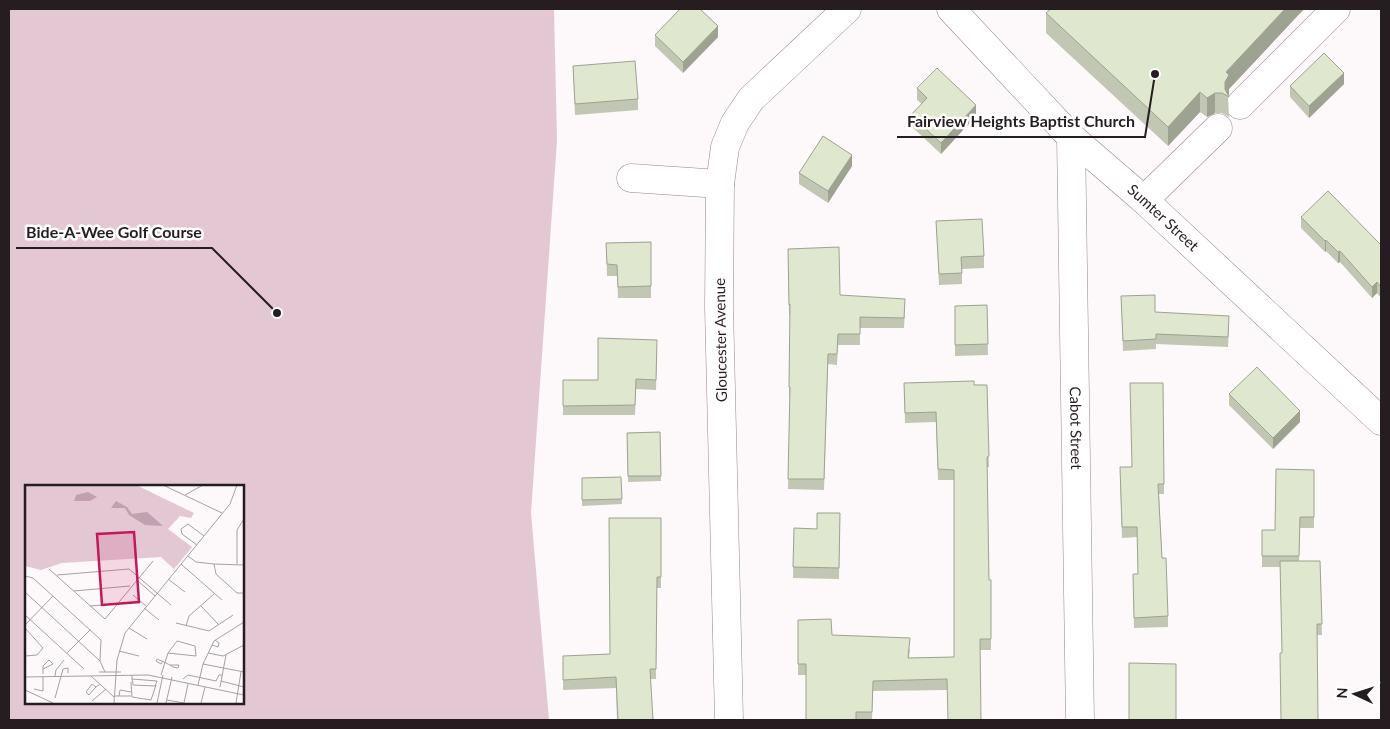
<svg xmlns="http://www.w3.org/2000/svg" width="1390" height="729" font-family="Lato,sans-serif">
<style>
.green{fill:#e3c8d4;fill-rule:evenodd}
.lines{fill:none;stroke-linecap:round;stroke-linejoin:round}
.minor-casing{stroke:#9a838d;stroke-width:29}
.minor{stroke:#fff;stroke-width:28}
.wall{fill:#c1c7b2}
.shaded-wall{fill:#9da291}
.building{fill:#e0e7cf;stroke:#9da291}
.labels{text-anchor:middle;stroke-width:5;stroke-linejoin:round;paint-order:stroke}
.street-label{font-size:15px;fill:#261d21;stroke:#fff}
.inset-road{fill:none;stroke:#a7a0a3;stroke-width:1}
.view{fill:#c2185b;fill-opacity:0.15;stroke:#c2185b;stroke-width:2.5}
.inset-edge{fill:none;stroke:#261d21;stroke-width:2.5}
.leader{fill:none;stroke:#261d21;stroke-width:2}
.callout-dot{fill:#261d21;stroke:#fff;stroke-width:2}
.callout-label{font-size:16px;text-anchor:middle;font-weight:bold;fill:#261d21;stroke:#fff;stroke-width:5;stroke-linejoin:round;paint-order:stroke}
</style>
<rect width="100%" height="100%" fill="#fdf8fa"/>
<path class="green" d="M9,9H554L557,140L531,513L549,720H9ZM26,487H242V703H26Z"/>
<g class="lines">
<defs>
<g id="minor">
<path id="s1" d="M951,9L1071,137L1144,200L1381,421"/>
<path d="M1240,105L1336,9"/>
<path id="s2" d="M1071,137L1080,720"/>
<path d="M631,178L720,184"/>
<path d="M1144,200L1218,128"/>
<path d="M729,720L719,307L720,184L725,147L735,123L751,99L847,9"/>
</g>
</defs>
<use href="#minor" class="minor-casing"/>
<use href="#minor" class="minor"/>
</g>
<path class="wall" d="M1051,9H1304L1229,89L1228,96L1229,117L1222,113H1215L1207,117L1200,112L1168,146L1046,33V13Z
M655,35L718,37L683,73L655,46Z
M573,66L638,99V110L575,115Z
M1344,84L1309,118L1290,97V86Z
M917,88L976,116L941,154L911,126V115L922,104L917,100Z
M852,166L828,203L799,184V173Z
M1301,217L1381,245V298L1377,293L1372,298L1340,262L1338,263L1326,251L1325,252L1301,228Z
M936,221L984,256V268L962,269V284L939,285Z
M651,242V298H618L617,276H607L606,243Z
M788,249L840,295L905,310L904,328H860V345H838L837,365L828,364L824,490L788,489L790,398H789V387L790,315H789Z
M1121,296L1155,312L1229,326L1228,347L1156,344V349L1123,351Z
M987,305L988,355L955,356V306Z
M657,350L656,390L636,389L635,415H563V380H598Z
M904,383L987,385L989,467H987L989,580H991V650H980L947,690L873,691L872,720H806V675H798V620L832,635L910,649L909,658L954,657V480H938L936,422L905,423Z
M1163,383L1164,494H1159L1162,558L1168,616V627L1134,628L1133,574H1138L1137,537L1122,538L1120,477L1131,467Z
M1229,394L1300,422L1273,449L1229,405Z
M660,432L661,481L628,482L627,433Z
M1314,470V528H1300L1299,561H1320L1322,635H1317L1282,653L1280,567H1262V530H1275Z
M621,477L622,504L582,506V478Z
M840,513L839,579L793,578L794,528L817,529Z
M661,518V588H657L656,679H650L653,720H617L616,688L563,690V656L610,654Z"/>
<path class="shaded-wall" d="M1285,9H1304L1229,89V94L1228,96L1225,95V82L1226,72Z
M718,26V37L683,73V62Z
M1344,73V84L1309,118V106Z
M1200,92V112L1168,146V127Z
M1215,93V113L1207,117V98Z
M976,105V116L941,154V143Z
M852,155V166L828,203V191Z
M1326,240V251L1325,252V241Z
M1340,251V262L1338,263V252Z
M1377,282V293L1372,298V287Z
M1300,411V422L1273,449V438Z"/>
<path class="building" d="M680,9H700L718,26L683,62L655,35Z
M1051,9H1285L1226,72L1229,75L1225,82V89L1229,97L1222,93H1215L1207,98L1200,92L1168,127L1046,13Z
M1324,53L1344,73L1309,106L1290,86Z
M635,61L638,99L575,104L573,66Z
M937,68L976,105L941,143L911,115L927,98L917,88Z
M823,136L852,155L828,191L799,173Z
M1328,191L1381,245V287L1377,282L1372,287L1340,251L1338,252L1326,240L1325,241L1301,217Z
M982,219L984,256L961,257L962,273L939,274L936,221Z
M651,242V286L618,287L617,265L607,264L606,243Z
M839,247L840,295L905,299L904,318L860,317V334H838L837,354H828L824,479H788L790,387H789L790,304L789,305L788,249Z
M1155,295V312L1229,316L1228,337L1156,334V339L1123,341L1121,296Z
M987,305L988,344L955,345V306Z
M598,338L657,340L656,380L636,379L635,405L563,406V380H598Z
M1257,367L1300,411L1273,438L1229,394Z
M974,381V385H987L989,456L987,457L989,580H991V639H980L981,720H948L947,679L873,681L872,712H856V720H806V664H798V620L831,619L832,635L910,638L908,658L954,657V470L938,469L936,412L905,413L904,383Z
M1130,383H1163L1164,484H1158L1162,558H1166L1168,616L1134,618L1133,574H1138L1137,527H1122L1120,467H1132Z
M660,432L661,476H628L627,433Z
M1276,469L1314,470V517H1300L1299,556H1262V530H1275Z
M621,477L622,499L582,500V478Z
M817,513H840L839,568L793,567L794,528L817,529Z
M609,518H661V577H657L656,669H650L653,720H618L616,677L563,680V656L610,654Z
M1280,561H1320L1322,624H1317L1318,720H1281L1280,653H1282Z
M1129,663L1176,664V720H1129Z"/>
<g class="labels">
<g class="street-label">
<text dy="5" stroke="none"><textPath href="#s1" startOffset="298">Sumter Street</textPath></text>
<text transform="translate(721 340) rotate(-91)" y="5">Gloucester Avenue</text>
<text dy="5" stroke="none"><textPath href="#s2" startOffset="291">Cabot Street</textPath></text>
</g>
</g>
<g transform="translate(25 485)">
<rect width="219" height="219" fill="#fdf8fa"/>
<path d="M0,0H111L169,28L166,33L155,31L143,44L167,62L149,84L136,72L37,78L16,85L0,81Z" fill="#e3c8d4"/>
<path d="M63,7L72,12L65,16H49L51,10ZM91,16L102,22L107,29L122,27L138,41L120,40L104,30L100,23H86Z" fill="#c1a0af"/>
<path class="inset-road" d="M138,0L197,28M160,10L178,0M172,60L157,49L156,44L163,39L179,51M163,71L171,77L189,79L191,89L212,108H219M156,79L197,115M189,79L219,80M212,79V45L219,34M24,84L80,134L128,76M32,90L104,84L146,120M0,91L8,93L76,155L75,176M143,94L160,107M112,95L130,111M49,106L105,101M0,107L75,176L80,187M108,110L121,121M65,121L91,119M176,121L194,140M119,123L134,135M0,130L59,184M151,138L184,146L208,130M0,140L28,111M161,141L164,131L189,109M0,143L18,163L12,170L0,171M104,143L122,154M152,156L170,161L171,171L143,168ZM187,160L193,162L194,158L190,155M94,166L114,171M42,168L65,145M183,168L198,171L219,160M138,176L136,179L131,176L132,174L139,177L143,179L148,182L153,183L154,180H145M178,179L219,187M18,184L28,179L24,175L18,181V189M74,187H96M107,190V194L108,199V200L130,201L132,196L107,194M136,190L143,168M30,191L31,185L39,175M66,191L89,212M0,192L123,190L219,210M158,194L163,190L191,196L194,190H197M196,196L219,202M106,197L107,212L126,215L131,200M173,200L178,179L189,156L219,137M71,202L64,210L61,207L67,199L71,202L75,199M195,202L201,170M9,204L18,206V192M0,205L28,218M90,211H106M94,211L95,205L106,207M30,213L38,184L43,183V188M142,215L159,218L163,199M67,216L81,204M89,218L92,175L100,148L205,19L212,0M132,218L138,190M141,218L147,192M176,218L180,202M211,218L216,187"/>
<path class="view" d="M109,47L114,117L77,120L72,49Z"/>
<rect width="219" height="219" class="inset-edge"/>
</g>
<path class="leader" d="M1155 74L1145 137H897M277 313L212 248H16"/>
<g class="callout-dot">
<circle cx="1155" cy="74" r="5"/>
<circle cx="277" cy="313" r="5"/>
</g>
<g class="callout-label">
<text x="1021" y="127">Fairview Heights Baptist Church</text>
<text x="114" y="238">Bide-A-Wee Golf Course</text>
</g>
<rect width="1390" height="729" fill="none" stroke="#261d21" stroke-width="20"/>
<g transform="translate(1355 694) rotate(274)" stroke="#ffffff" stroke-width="4" paint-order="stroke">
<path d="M0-4L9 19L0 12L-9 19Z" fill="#261d21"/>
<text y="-8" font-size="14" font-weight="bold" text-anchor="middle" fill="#261d21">N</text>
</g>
</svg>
